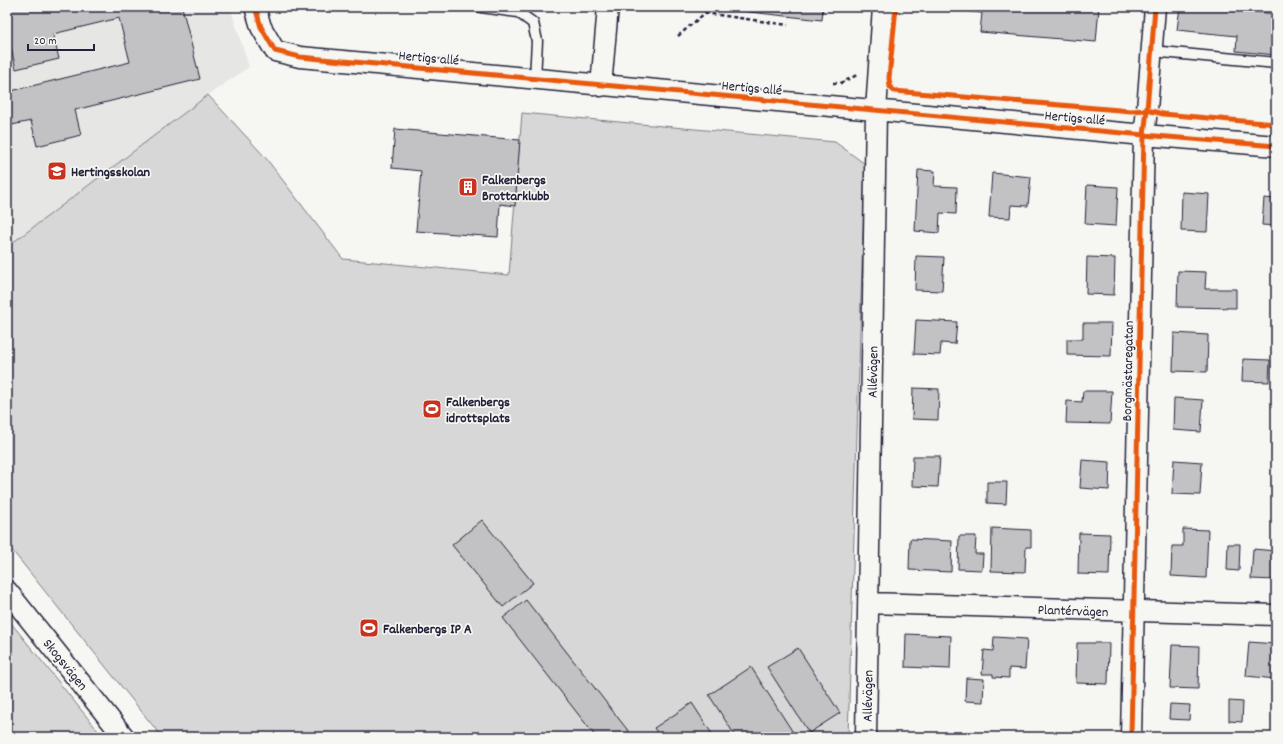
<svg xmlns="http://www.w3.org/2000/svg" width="1283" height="744" font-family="Dekko,sans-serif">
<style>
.built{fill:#e6e6e4}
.green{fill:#d7d7d7;stroke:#7c7c89}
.building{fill:#c2c2c4;stroke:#22223b}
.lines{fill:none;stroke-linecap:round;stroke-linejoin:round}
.lane-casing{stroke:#22223b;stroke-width:13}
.street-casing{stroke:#22223b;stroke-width:23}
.path{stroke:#22223b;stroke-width:2.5;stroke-dasharray:4 3;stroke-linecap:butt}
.lane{stroke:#f6f6f2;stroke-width:10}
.street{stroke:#f6f6f2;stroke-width:20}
.cycleway-casing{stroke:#f6f6f2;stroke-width:8}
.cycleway{stroke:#e8590c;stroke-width:5}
.labels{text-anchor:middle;stroke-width:3.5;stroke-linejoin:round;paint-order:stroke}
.street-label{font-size:14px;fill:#22223b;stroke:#f6f6f2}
.poi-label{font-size:14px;font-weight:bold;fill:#22223b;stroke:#f6f6f2;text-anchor:start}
</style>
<rect width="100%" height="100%" fill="#f6f6f2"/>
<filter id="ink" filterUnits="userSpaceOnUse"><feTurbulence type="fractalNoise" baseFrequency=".025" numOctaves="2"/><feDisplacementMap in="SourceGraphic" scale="8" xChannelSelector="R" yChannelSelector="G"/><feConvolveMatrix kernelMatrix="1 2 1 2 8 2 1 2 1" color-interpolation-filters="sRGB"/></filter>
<g filter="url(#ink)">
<path class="built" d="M7,7H230L249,67L208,95L7,247Z"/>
<path class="green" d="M208,95L265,157L343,259L509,275L522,113L835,142L865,164L848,737H162L7,544V247Z
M7,618L103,737H7Z"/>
<path class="building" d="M14,7H182L200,79L75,110L81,135L37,146L31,121L7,126V92L130,62L119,18L53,34L59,59L16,69L10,44L7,45V9Z
M704,7H823L822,20Z
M921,7H1099L1096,42L980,32L982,13Z
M1180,7H1221V8L1276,14V55L1236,51L1237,36L1177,30Z
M395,129L520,140L515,206L500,204L498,237L416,231L421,171L392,168Z
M918,170L935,171L934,186L957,187L956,214L940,213L939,233L915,231Z
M992,173L1031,177L1028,206L1011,205L1010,218L989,217Z
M1087,185L1118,187L1116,226L1085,224Z
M1182,192L1209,194L1207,232L1181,231Z
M1264,198L1276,199V226L1262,225Z
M916,256L944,257L942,291L915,290Z
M1087,257L1115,258L1114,295L1086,294Z
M1178,271L1206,272L1205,289H1236V308L1177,307Z
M916,320L957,322L955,344L941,343L940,355L914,354Z
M1083,323H1112L1111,356L1067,355V339H1083Z
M1174,333L1208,335L1207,372L1173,371Z
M1243,359L1270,360L1269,382L1242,381Z
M913,388L939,389L938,420L912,419Z
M1083,391H1112L1110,424L1066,423L1067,401L1082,402Z
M1174,398L1203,400L1201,432L1173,430Z
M913,456H940L938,487L912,486Z
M1082,460L1110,462L1109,490L1080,488Z
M1174,460L1202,462L1200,495L1172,494Z
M987,482H1007L1006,504L987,503Z
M482,520L533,583L503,607L452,545Z
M992,528L1031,530V547H1026L1025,572L991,571Z
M1183,529L1208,530L1206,578L1171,576L1172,546H1183Z
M1079,533L1110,534L1109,575L1078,574Z
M959,536H976L975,554H983L982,570L958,569Z
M910,539L952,541L951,572L909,570Z
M1228,544H1240L1239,571L1227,570Z
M1253,549L1276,551V580L1251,579Z
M526,600L633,737H596L503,618Z
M906,634L951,636L950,669L905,667Z
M994,637L1027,639L1025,669L1009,668V678L993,677V674H982L984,650L993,651Z
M1249,642L1276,644V679L1246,676Z
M1077,643H1109L1108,684L1076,683Z
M1172,645L1199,646L1198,689L1170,688Z
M798,648L840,713L809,733L767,667Z
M751,667L796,737H736L709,695Z
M966,678L984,679L983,702L965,701Z
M1229,701L1243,702L1242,722L1229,721Z
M692,703L714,737H660L654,728Z
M1170,704L1190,705L1189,720L1169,719Z"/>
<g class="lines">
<defs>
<path id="lane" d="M481,7L518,12L533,23L537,41L535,78
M1152,51L1276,63"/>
<path id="street" d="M255,7L261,27L275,51L300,57L1144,135L1276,146
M601,86L608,7
M7,591L124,737
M869,603L1276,615
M866,737L876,111L883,7
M1131,737L1144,135L1147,110L1155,7"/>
</defs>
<use href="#lane" class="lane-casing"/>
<use href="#street" class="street-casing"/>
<path class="path" d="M678,36L705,13L788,25
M833,83H841L857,75"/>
<use href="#lane" class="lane"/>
<use href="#street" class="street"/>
<defs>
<path id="cycleway" d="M255,7L261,27L275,51L300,57L1144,135L1276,146
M896,7L889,78L890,87L894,91L1131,111L1147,110L1163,114L1276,124
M1131,737L1144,135L1147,110L1155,7"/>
</defs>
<use href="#cycleway" class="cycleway-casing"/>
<use href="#cycleway" class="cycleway"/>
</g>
</g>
<defs>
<symbol id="school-square" viewBox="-11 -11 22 22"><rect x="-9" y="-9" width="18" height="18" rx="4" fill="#c8321e" stroke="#f6f6f2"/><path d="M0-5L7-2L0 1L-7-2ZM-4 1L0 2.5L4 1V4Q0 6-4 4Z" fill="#fff"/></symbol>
<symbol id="building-square" viewBox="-11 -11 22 22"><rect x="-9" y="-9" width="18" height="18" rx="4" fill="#c8321e" stroke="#f6f6f2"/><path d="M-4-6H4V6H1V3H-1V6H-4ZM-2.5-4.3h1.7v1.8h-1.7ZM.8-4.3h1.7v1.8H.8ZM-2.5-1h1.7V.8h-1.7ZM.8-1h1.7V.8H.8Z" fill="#fff"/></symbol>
<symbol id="stadium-square" viewBox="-11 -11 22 22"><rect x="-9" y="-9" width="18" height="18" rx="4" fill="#c8321e" stroke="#f6f6f2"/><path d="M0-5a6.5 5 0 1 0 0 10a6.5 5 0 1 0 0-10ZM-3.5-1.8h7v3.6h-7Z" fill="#fff"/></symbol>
</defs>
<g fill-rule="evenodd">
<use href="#school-square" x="46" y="160" width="22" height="22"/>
<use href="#building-square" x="457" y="176" width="22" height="22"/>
<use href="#stadium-square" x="421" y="398" width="22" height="22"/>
<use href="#stadium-square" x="358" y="617" width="22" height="22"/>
</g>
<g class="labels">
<g class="street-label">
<text transform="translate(429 57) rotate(5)" y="5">Hertigs allé</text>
<text transform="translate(752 87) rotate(5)" y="5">Hertigs allé</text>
<text transform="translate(1075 117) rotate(5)" y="5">Hertigs allé</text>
<text transform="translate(1127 371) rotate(-89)" y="5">Borgmästaregatan</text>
<text transform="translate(872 372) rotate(-89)" y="5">Allévägen</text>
<text transform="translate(1073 610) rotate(2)" y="5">Plantérvägen</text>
<text transform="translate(66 664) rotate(51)" y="5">Skogsvägen</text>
<text transform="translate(867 696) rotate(-89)" y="5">Allévägen</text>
</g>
<g class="poi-label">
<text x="71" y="176">Hertingsskolan</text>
<text x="482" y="184">Falkenbergs<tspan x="482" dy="16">Brottarklubb</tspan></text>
<text x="446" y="406">Falkenbergs<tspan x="446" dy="16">idrottsplats</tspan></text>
<text x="383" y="633">Falkenbergs IP A</text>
</g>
</g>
<rect width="1283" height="744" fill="none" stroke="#f6f6f2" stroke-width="24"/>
<rect x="12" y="12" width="1259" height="720" fill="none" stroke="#22223b" stroke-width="1.5" filter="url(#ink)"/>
<path d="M28 44v6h66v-6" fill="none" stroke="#22223b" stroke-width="2"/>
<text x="34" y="44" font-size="12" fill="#22223b" stroke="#f6f6f2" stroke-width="3" paint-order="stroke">20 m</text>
</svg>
